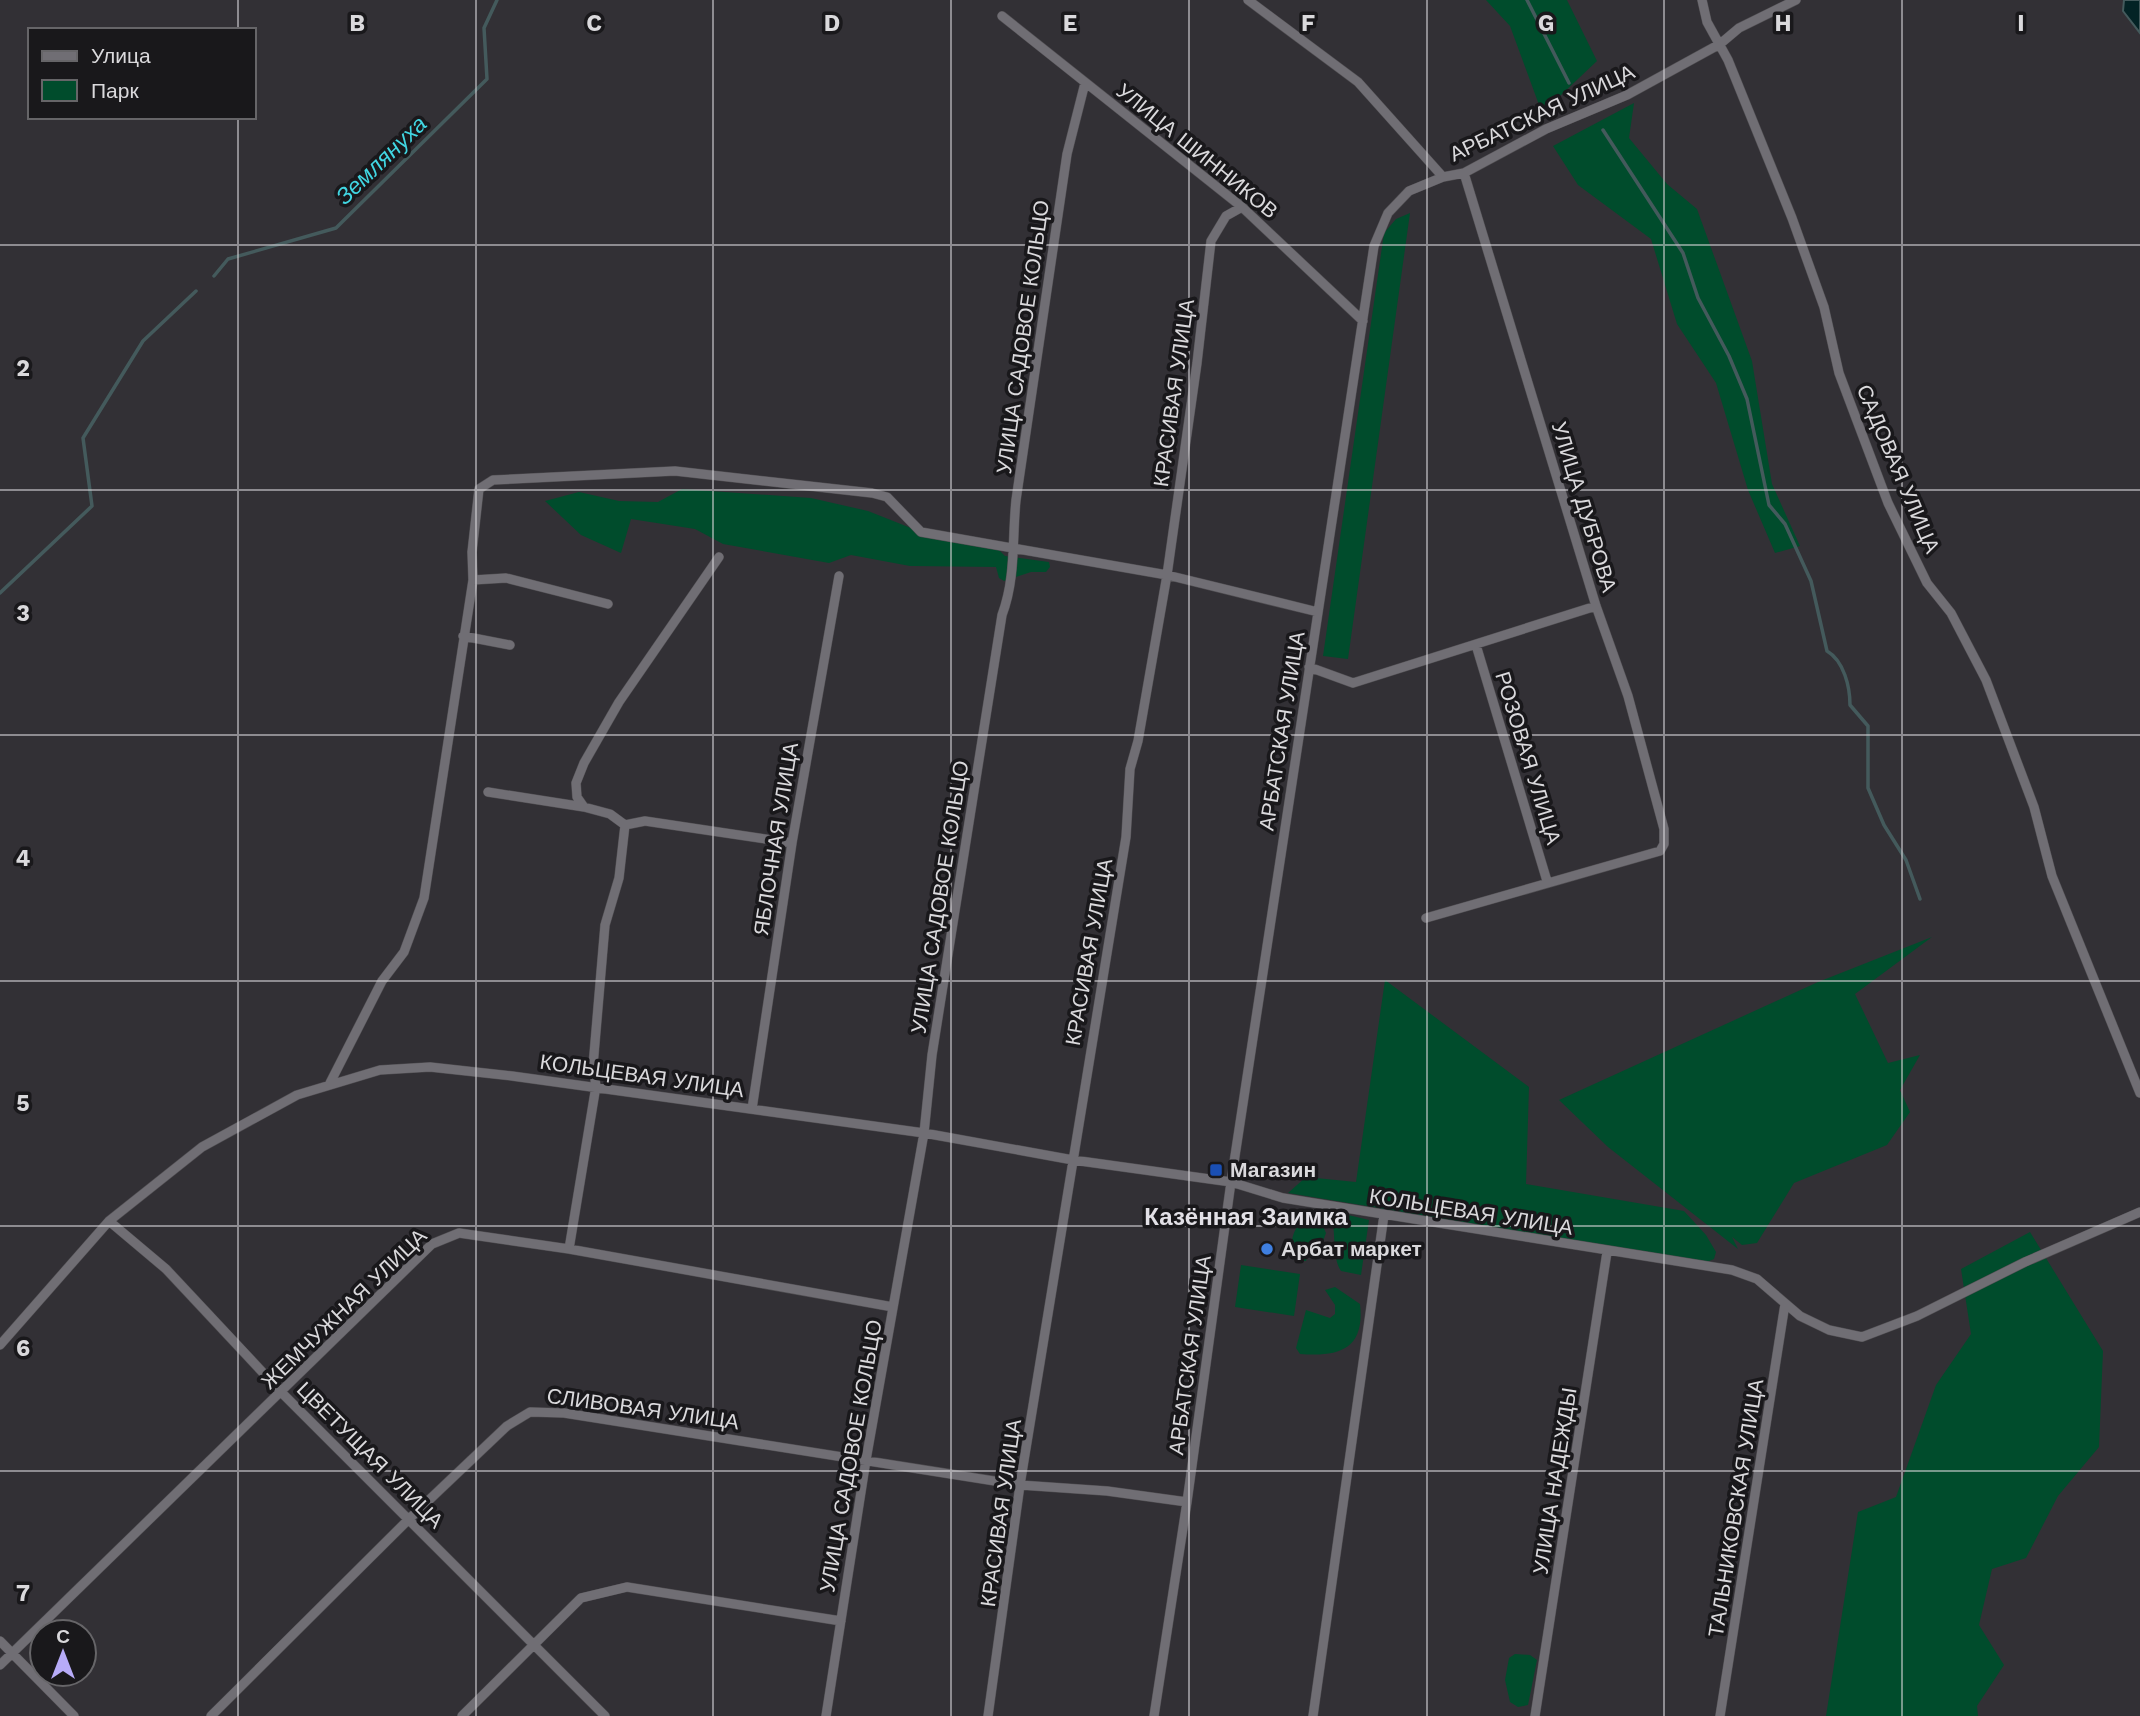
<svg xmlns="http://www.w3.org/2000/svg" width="2140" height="1716" font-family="'Work Sans',sans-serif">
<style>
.green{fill:#004c2c}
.water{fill:#032325;stroke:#445a5c;stroke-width:2}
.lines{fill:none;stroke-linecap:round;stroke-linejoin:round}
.stream{stroke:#445a5c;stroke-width:3.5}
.minor-casing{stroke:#504e52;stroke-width:10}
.minor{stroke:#706e74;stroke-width:9}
.grid{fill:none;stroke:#dad9dc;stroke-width:2;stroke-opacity:0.55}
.transit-dot{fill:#1a4fb4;stroke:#19181b;stroke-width:2.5}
.shop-dot{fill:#3f7fe0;stroke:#19181b;stroke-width:2.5}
.labels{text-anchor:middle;stroke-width:7;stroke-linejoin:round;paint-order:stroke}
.street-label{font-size:21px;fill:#dad9dc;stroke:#19181b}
.poi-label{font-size:21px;font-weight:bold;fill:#dad9dc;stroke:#19181b;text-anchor:start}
.water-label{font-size:23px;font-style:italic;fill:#41d6e2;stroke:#19181b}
.quarter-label{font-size:24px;font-weight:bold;fill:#e2e0e6;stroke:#19181b}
.grid-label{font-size:23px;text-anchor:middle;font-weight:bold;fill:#dad9dc;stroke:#19181b;stroke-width:7;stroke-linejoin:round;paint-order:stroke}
</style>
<rect width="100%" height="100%" fill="#323035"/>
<path class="green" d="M1486,0H1567L1597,61L1542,113L1510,26Z
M1634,103L1629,138L1667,184L1697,209L1752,361L1772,484L1800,546L1775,553L1748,490L1716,383L1677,324L1651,239L1578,185L1553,146Z
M1410,213L1348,659L1323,656L1384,233L1396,219Z
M682,489L811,498L868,511L921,532L999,550L1005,556L1049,562L1050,567L1046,572H1031L1004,581L999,578L996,567L910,566L851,555L829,563L723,544L695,529L631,519L621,553L581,535L545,501L579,492L619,501L658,502Z
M1932,937L1855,994L1888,1063L1920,1055L1900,1090L1910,1112L1887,1145L1794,1183L1757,1243L1742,1245L1732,1237L1738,1249L1608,1147L1559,1100L1818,982Z
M1385,980L1529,1087L1526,1184L1684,1211L1706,1235L1716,1252L1714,1259L1707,1262L1288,1193L1306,1177L1356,1182Z
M1340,1213L1369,1220L1361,1275L1341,1271C1332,1257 1336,1236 1332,1219Z
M1307,1219L1321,1222L1326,1233L1322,1244L1309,1248L1306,1261H1296L1291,1257C1291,1241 1292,1226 1307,1219Z
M2030,1232L2103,1351L2099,1447L2058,1496L2026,1558L1992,1569L1979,1625L2004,1665L1977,1706L1978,1716H1826L1858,1512L1896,1497L1936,1385L1971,1334L1961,1269Z
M1241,1265L1300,1274L1294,1316L1235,1307Z
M1335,1287L1360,1304C1365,1350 1339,1357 1300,1354L1296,1348L1306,1310L1330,1318L1335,1314V1305L1325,1290Z
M1515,1654L1530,1655L1537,1660L1528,1705L1518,1707L1510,1702L1505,1680L1509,1658Z"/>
<path class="water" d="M2124,0H2140V33L2123,11Z"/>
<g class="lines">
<path class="stream" d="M1527,0L1569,83
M1603,130L1683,253L1698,298L1729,356L1747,399L1769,505L1785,524L1811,581L1827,651C1844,661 1850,687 1850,705L1868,726V788L1884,825L1906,860L1920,899
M214,276L228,259L336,228L487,79L484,28L497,0
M0,593L92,506L83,438L143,341L196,291"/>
<defs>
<path id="minor" d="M1248,0L1358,82L1443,177
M1702,0L1707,22L1728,60L1792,218L1824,307L1839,373L1888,503L1927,583L1951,613L1986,680L2034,807L2052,876L2140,1093
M1002,16L1242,207L1363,321
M473,580L472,552L479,489L493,480L675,471L872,493L887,497L921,532L1167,575L1318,612
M463,636L510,645
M1476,645L1547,881
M1309,667L1353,683L1596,606
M488,792L584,807
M625,825L645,821L792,843
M1426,918L1660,851L1664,844V829L1628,696L1596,606L1464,173
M330,1083L382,981L404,952L424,898L473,580L506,578L608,604
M752,1109L792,843L839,576
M109,1221L166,1269L282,1393L605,1716
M569,1249L596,1086L593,1066L605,925L619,878L625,825L610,814L584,807L577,797L576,783L584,763L619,702L719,557
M0,1345L109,1221L202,1147L297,1095L380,1070L430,1067L512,1076L924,1133L1073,1160L1231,1182L1283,1198L1732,1270L1757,1279L1800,1316L1829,1330L1862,1337L1917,1316L2025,1262L2140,1212
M0,1641L74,1716
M0,1665L432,1244L459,1233L569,1249L893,1307
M211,1716L409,1519L507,1426L530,1412L564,1413L1020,1485L1107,1491L1187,1502
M462,1716L581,1598L627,1587L841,1621
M826,1716L866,1460L924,1133L932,1055L1002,615C1016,578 1012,539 1016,500L1067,154L1085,83
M988,1716L1020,1485L1126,837L1130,769L1138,741L1167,575L1197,363L1211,241L1226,216L1242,207
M1154,1716L1187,1502L1231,1182L1374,246L1388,213L1409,191L1443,177L1464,173L1546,129L1627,95L1720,44L1739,28L1796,0
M1313,1716L1384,1215
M1535,1716L1607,1252
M1720,1716L1785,1304"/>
</defs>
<use href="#minor" class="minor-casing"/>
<use href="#minor" class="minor"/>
</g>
<path class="grid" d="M238,0V30M476,0V1716M713,0V1716M951,0V1716M1189,0V1716M1427,0V1716M1664,0V1716M1902,0V1716M238,117V1716M0,245H2140M0,490H2140M0,735H2140M0,981H2140M0,1226H2140M0,1471H2140"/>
<rect class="transit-dot" x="1209" y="1163" width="14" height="14" rx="3.5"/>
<circle class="shop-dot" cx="1267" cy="1249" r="7"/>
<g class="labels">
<g class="street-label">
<text transform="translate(1542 113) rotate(-25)" y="7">АРБАТСКАЯ УЛИЦА</text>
<text transform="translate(1197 151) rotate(39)" y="7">УЛИЦА ШИННИКОВ</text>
<text transform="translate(1023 337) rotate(-82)" y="7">УЛИЦА САДОВОЕ КОЛЬЦО</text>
<text transform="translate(1174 393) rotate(-82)" y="7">КРАСИВАЯ УЛИЦА</text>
<text transform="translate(1898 469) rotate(67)" y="7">САДОВАЯ УЛИЦА</text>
<text transform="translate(1584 507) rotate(73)" y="7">УЛИЦА ДУБРОВА</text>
<text transform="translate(1282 731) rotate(-81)" y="7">АРБАТСКАЯ УЛИЦА</text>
<text transform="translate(1528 758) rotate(73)" y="7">РОЗОВАЯ УЛИЦА</text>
<text transform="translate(776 839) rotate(-81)" y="7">ЯБЛОЧНАЯ УЛИЦА</text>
<text transform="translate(940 897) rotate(-81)" y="7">УЛИЦА САДОВОЕ КОЛЬЦО</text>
<text transform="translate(1089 952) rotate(-80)" y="7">КРАСИВАЯ УЛИЦА</text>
<text transform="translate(642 1076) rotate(8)" y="7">КОЛЬЦЕВАЯ УЛИЦА</text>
<text transform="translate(1471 1212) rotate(9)" y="7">КОЛЬЦЕВАЯ УЛИЦА</text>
<text transform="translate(344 1309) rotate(-44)" y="7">ЖЕМЧУЖНАЯ УЛИЦА</text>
<text transform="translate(1190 1355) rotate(-82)" y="7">АРБАТСКАЯ УЛИЦА</text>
<text transform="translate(643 1409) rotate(8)" y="7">СЛИВОВАЯ УЛИЦА</text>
<text transform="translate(370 1455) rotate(45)" y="7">ЦВЕТУЩАЯ УЛИЦА</text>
<text transform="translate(851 1456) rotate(-80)" y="7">УЛИЦА САДОВОЕ КОЛЬЦО</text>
<text transform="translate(1555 1481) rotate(-81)" y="7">УЛИЦА НАДЕЖДЫ</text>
<text transform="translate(1736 1508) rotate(-81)" y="7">ТАЛЬНИКОВСКАЯ УЛИЦА</text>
<text transform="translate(1001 1513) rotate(-82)" y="7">КРАСИВАЯ УЛИЦА</text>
</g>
<g class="poi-label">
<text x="1230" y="1177">Магазин</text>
<text x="1281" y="1256">Арбат маркет</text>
</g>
<g class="water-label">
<text transform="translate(381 160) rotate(-44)" y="8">Землянуха</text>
</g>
<g class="quarter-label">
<text x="1246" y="1225">Казённая Заимка</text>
</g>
</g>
<g class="grid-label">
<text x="357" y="31">B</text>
<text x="594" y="31">C</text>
<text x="832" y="31">D</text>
<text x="1070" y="31">E</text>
<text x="1308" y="31">F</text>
<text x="1546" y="31">G</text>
<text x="1783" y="31">H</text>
<text x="2021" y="31">I</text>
<text x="23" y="376">2</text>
<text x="23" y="621">3</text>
<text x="23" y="866">4</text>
<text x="23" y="1111">5</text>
<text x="23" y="1356">6</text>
<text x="23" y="1601">7</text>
</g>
<rect x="28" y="28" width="228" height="91" fill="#19181b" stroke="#666568" stroke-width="2"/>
<rect x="42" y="51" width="35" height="10" fill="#706e74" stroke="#666568" stroke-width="2"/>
<text x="91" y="63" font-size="21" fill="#dad9dc">Улица</text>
<rect x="42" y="80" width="35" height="21" fill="#004c2c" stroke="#666568" stroke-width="2"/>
<text x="91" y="98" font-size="21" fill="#dad9dc">Парк</text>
<g transform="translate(63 1653)"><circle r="33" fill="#19181b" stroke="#666568" stroke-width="2"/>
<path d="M0-5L12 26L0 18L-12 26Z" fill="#b7abf8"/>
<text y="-10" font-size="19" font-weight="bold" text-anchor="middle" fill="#dad9dc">С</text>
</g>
</svg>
